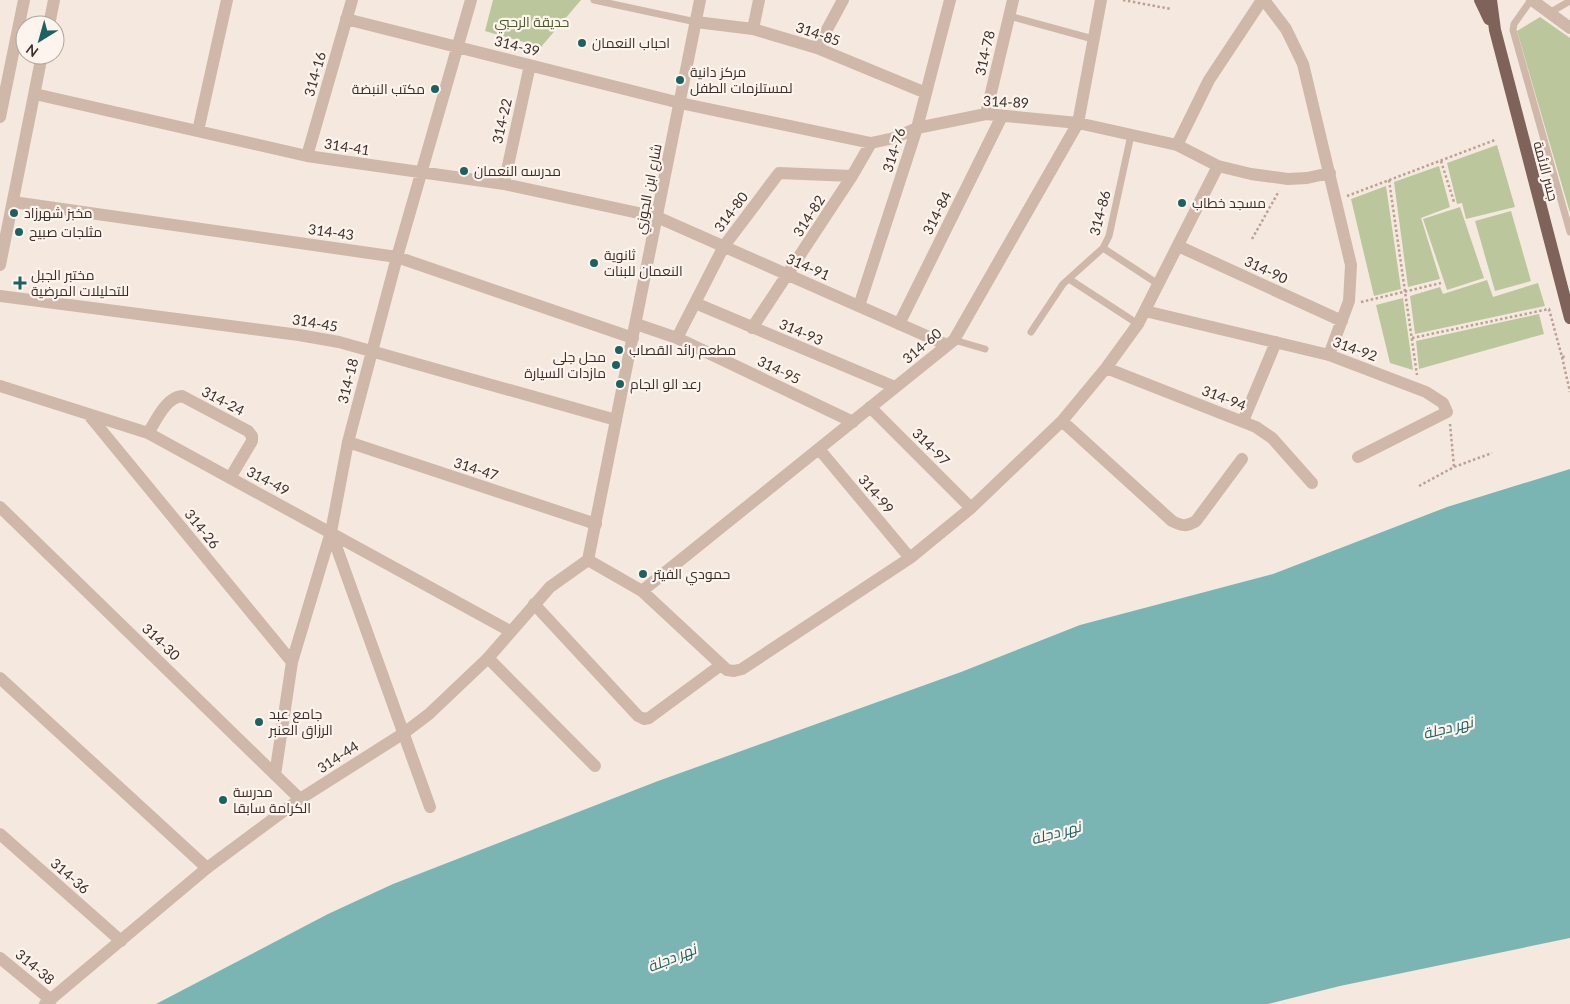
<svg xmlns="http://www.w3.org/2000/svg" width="1570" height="1004" font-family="Lato,Cairo,sans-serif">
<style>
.green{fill:#bcc69d}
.water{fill:#7bb5b3}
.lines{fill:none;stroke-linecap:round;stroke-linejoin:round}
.path{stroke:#bba193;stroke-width:2.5;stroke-dasharray:2.5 2.5;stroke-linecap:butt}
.service{stroke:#cfb8aa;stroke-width:7}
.minor{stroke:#cfb8aa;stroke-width:12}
.tertiary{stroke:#cfb8aa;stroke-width:12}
.primary{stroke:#7f635a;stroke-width:12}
.poi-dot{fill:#1b6260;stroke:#fcf4ed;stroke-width:2}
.labels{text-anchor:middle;stroke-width:4.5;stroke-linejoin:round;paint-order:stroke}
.park-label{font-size:14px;fill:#4e5c2b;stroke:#fcf4ed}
.street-label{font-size:14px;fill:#3c2e2a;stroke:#fcf4ed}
.poi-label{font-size:14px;fill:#3c2e2a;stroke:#fcf4ed;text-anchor:start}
.water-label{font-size:15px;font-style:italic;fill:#1b6260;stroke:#fcf4ed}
</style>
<rect width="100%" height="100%" fill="#f5e9df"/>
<path class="green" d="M493,0H581L541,47L485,31Z
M1540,17L1570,38V213L1517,31Z
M1497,145L1515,207L1466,219L1462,203L1457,204L1447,163Z
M1439,166L1450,207L1421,218L1440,279L1408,287L1394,182Z
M1386,186L1401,289L1374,296L1351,199Z
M1460,207L1484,278L1447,290L1423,219Z
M1511,211L1531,281L1495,291L1475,221Z
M1487,280L1493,297L1538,283L1545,306L1415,334L1410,296L1440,287L1443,294Z
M1403,298L1413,370L1390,363L1376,305Z
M1539,314L1544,334L1419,369L1416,341Z"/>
<path class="water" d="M1570,469V938L1340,986L1268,1004H156L328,914L393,884L658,781L961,672L1080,625L1273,574L1447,507Z"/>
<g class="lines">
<path class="path" d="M1123,0L1171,9
M1441,161L1454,202
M1389,180L1417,375
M1347,196L1495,140
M1252,239L1279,191
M1361,302L1441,283
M1412,338L1549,309L1562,357L1567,356
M1562,357L1570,392
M1450,424L1454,467
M1419,486L1454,467L1492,453"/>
<path class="service" d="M594,0L696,22
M1531,0L1514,24L1513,30L1570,232
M1549,13L1570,1
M1009,16L1093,39
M1103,248L1158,284
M1069,279L1138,324
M1031,332L1063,284L1103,248L1109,236L1131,135
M954,340L985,349"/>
<path class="minor" d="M1264,0L1286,29L1303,64L1351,265L1349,301L1329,355
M1532,0L1570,28
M346,19L680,103L871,143L894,138L917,128L986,114L1078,123L1177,145L1218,166L1251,174L1288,179L1307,178L1330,173
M696,22L753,29L817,48L926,93
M753,29L759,0
M817,48L843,0
M35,94L307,156L504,184L657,217L947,345
M986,114L1013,0
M198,131L227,0
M1177,145L1209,80L1262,0
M307,156L352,0
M504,184L530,65
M13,202L397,257L633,338
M1178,246L1342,321
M0,296L299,335L339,342L616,420
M695,303L895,387
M859,306L917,128L950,0
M1145,311L1329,355L1426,392L1443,403L1447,412L1358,457
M636,324L677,338L853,422
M899,324L1002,116
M752,328L852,176L871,143
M677,338L724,246L779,173L852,176
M1106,368L1256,427L1272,438L1312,483
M0,386L148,433L510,631
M870,407L971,508
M88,414L292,662
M1062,421L1172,521C1182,526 1186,527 1196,521L1242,459
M1243,421L1276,342
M148,433C156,421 166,397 182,396L248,431L252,436V441L230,478
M348,442L596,524
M819,449L910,558
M0,507L300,799
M331,532L430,807
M588,560L642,591L727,670L734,671L742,669L910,558L971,508L1062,421L1106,368L1138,324L1218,166
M642,591L954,340L1078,123L1101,0
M534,604L638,716L644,719L649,718L721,665
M488,658L595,766
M0,678L207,868
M275,775L292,662L331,532L348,442L397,257L471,0
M0,834L121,941
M0,958L51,1000"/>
<path class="tertiary" d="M49,25L54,0
M0,117L24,0
M0,265L42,55
M45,1004L207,868L300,799L404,733L429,714L488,658L550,587L588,560L700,0"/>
<path class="primary" d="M1480,0L1489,19
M1491,0L1495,30L1570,318"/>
</g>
<g class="poi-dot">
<circle cx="582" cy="43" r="5"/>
<circle cx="680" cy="80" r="5"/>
<circle cx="435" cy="89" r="5"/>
<circle cx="464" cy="171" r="5"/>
<circle cx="1182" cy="203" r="5"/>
<circle cx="14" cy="213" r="5"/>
<circle cx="19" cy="232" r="5"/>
<circle cx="594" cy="263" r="5"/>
<path d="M17.5 275.5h5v5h5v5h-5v5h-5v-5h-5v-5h5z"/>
<circle cx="619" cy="350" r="5"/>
<circle cx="616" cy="365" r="5"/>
<circle cx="620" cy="384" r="5"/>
<circle cx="643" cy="574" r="5"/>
<circle cx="259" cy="722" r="5"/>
<circle cx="223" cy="800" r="5"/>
</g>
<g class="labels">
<g class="park-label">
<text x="532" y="27">حديقة الرحبي</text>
</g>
<g class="street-label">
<text transform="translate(818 34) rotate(19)" y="5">314-85</text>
<text transform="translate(517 46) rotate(14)" y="5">314-39</text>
<text transform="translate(985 53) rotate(-77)" y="5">314-78</text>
<text transform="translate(315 74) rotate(-74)" y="5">314-16</text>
<text transform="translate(1006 102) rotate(3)" y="5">314-89</text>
<text transform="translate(502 121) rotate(-77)" y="5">314-22</text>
<text transform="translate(347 147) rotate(9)" y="5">314-41</text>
<text transform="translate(894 150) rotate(-72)" y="5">314-76</text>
<text transform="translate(1546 171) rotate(75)" y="5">جسر الائمة</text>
<text transform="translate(648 189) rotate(-79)" y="5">شارع ابن الجوزي</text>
<text transform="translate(731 212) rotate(-53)" y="5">314-80</text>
<text transform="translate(937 213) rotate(-63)" y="5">314-84</text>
<text transform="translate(1100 213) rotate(-75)" y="5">314-86</text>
<text transform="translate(809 216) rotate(-57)" y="5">314-82</text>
<text transform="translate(331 232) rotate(8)" y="5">314-43</text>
<text transform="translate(808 267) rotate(24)" y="5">314-91</text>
<text transform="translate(1266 270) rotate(25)" y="5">314-90</text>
<text transform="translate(315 323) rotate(10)" y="5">314-45</text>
<text transform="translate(801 332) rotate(23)" y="5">314-93</text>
<text transform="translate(922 346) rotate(-40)" y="5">314-60</text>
<text transform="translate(1355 349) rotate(20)" y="5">314-92</text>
<text transform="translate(779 370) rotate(26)" y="5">314-95</text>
<text transform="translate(348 381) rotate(-76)" y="5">314-18</text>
<text transform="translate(1224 398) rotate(21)" y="5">314-94</text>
<text transform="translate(223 401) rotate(28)" y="5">314-24</text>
<text transform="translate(931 447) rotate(45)" y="5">314-97</text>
<text transform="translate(476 469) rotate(18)" y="5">314-47</text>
<text transform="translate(268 481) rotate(28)" y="5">314-49</text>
<text transform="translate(876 494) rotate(50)" y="5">314-99</text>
<text transform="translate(202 529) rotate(51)" y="5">314-26</text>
<text transform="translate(161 642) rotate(44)" y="5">314-30</text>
<text transform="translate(338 757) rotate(-33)" y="5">314-44</text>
<text transform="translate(70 876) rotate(41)" y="5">314-36</text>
<text transform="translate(35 967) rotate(40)" y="5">314-38</text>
</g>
<g class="poi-label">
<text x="592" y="48">احباب النعمان</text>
<text x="690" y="77">مركز دانية<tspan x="690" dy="16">لمستلزمات الطفل</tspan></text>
<text x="425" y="94" text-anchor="end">مكتب النبضة</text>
<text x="474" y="176">مدرسه النعمان</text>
<text x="1192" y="208">مسجد خطاب</text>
<text x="24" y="218">مخبز شهرزاد</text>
<text x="29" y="237">مثلجات صبيح</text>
<text x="604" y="260">ثانوية<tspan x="604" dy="16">النعمان للبنات</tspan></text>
<text x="31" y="280">مختبر الجبل<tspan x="31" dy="16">للتحليلات المرضية</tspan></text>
<text x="629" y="355">مطعم رائد القصاب</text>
<text x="606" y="362" text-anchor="end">محل جلي<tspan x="606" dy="16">مازدات السيارة</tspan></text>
<text x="630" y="389">رعد الو الجام</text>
<text x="653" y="579">حمودي الفيتر</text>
<text x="269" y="719">جامع عبد<tspan x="269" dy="16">الرزاق العنبر</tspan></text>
<text x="233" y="797">مدرسة<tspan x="233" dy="16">الكرامة سابقا</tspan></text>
</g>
<g class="water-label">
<text transform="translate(1448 728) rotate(-14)" y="5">نهر دجلة</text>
<text transform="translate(1056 833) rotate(-15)" y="5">نهر دجلة</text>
<text transform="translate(672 958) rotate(-22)" y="5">نهر دجلة</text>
</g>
</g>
<g transform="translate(40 40) rotate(217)"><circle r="24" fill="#fcf4ed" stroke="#afa59f"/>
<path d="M0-4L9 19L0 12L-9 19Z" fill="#1b6260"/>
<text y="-8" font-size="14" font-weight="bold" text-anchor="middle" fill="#3c2e2a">N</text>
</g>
</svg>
